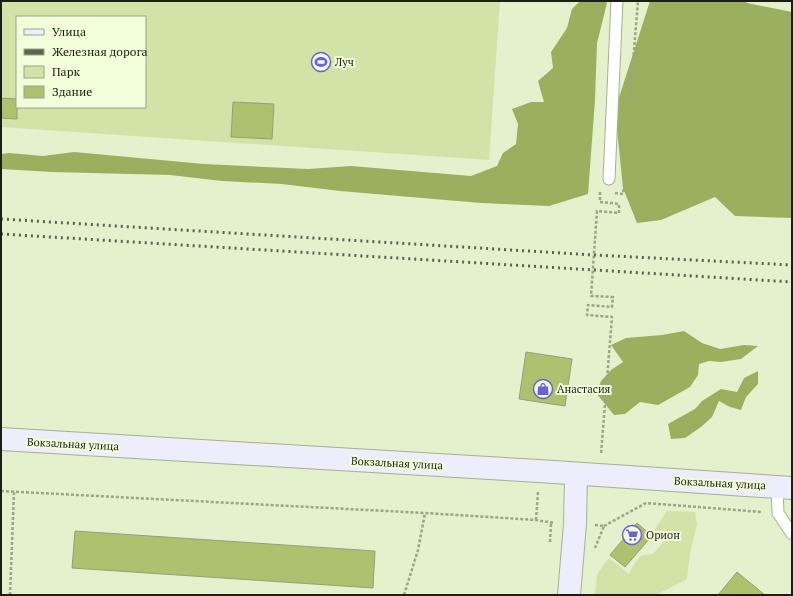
<svg xmlns="http://www.w3.org/2000/svg" width="793" height="596" font-family="'PT Serif',serif">
<style>
.green{fill:#d1e3a7;fill-rule:evenodd}
.forest{fill:#9bb05e}
.building{fill:#acc26f;stroke:#959f7e}
.lines{fill:none;stroke-linecap:round;stroke-linejoin:round}
.lane-casing{stroke:#a7b190;stroke-width:13}
.secondary-casing{stroke:#a7b190;stroke-width:24}
.path{stroke:#9ca489;stroke-width:2.5;stroke-dasharray:3 2;stroke-linecap:butt}
.lane{stroke:#fff;stroke-width:11}
.secondary{stroke:#ededfc;stroke-width:22}
.rail{stroke:#5d624f;stroke-width:3;stroke-dasharray:2 4;stroke-linecap:butt}
.labels{text-anchor:middle;stroke-width:4;stroke-linejoin:round;paint-order:stroke}
.poi-label{font-size:11px;fill:#1b1e12;stroke:#f2fdda;text-anchor:start}
.street-label{font-size:11px;fill:#1b1e12;stroke:#f2fdda}
</style>
<rect width="100%" height="100%" fill="#e5f0cd"/>
<path class="green" d="M1,1H500L489,160L1,127ZM17,17H145V107H17Z
M667,511L695,512L697,524L690,553L687,579L666,590L655,595H595L597,575L604,564L609,558L629,574C632,568 635,561 641,556C645,554 647,555 651,554C656,553 660,545 664,541L653,532Z"/>
<path class="forest" d="M580,1H605L607,3L597,43L595,100L588,194L549,206L481,203L340,191L282,184L222,181L170,175L52,172L1,169V154L9,153L43,156L74,152L204,164L308,169L351,166L471,176L497,166L503,153L516,144L518,124L512,109L531,102H544L538,81L553,68L551,52L567,28L572,9Z
M650,1H745L747,3L792,12V218L735,216L715,197L661,220L637,223L623,188L615,110Z
M684,331L702,343L720,349L744,345L758,346L741,359L721,362L709,361L699,364L698,375L690,387L658,405L640,402L625,414L614,415L596,393L601,381L611,370L623,362L611,345L626,338L662,335Z
M758,371V384L746,397L741,410L730,407L719,401L712,417L701,427L685,438L671,439L668,424L695,409L702,401L721,389L737,392L744,378Z"/>
<path class="building" d="M1,98L17,99V119L1,118Z
M233,102L274,104L272,139L231,137Z
M526,352L572,359L565,406L519,399Z
M637,523L652,536L625,567L610,555Z
M75,531L375,551L373,588L72,568Z
M737,572L765,595H718Z"/>
<g class="lines">
<defs>
<path id="lane" d="M609,179L617,1
M777,487L778,513L792,534"/>
<path id="secondary" d="M1,439L539,471L792,488
M569,595L575,524L576,474"/>
</defs>
<use href="#lane" class="lane-casing"/>
<use href="#secondary" class="secondary-casing"/>
<path class="path" d="M630,100L638,1
M600,192V202L619,204V213L597,211L591,296L613,297L612,307L588,305L587,315L612,317L601,454
M615,193L623,194L624,187
M1,491L425,513L536,520L554,523
M536,520L538,492
M595,525L604,526L595,548
M604,526L646,503L762,512
M550,542L551,523
M10,595L14,492
M404,595L418,550L425,513"/>
<use href="#lane" class="lane"/>
<use href="#secondary" class="secondary"/>
<path class="rail" d="M1,219L594,255L792,265
M1,234L792,282"/>
</g>
<defs>
<symbol id="stadium-ring" viewBox="-11 -11 22 22"><circle r="9.5" fill="#f2fdda" stroke="#6e60da" stroke-width="1.5"/><path d="M0-5a6.5 5 0 1 0 0 10a6.5 5 0 1 0 0-10ZM-3.5-1.8h7v3.6h-7Z" fill="#6e60da"/></symbol>
<symbol id="shop-ring" viewBox="-11 -11 22 22"><circle r="9.5" fill="#f2fdda" stroke="#6e60da" stroke-width="1.5"/><path d="M-5-2.5h2.3a2.7 3.5 0 0 1 5.4 0H5L5.5 6h-11ZM-1.5-2.5h3a1.5 2.3 0 0 0-3 0Z" fill="#6e60da"/></symbol>
<symbol id="supermarket-ring" viewBox="-11 -11 22 22"><circle r="9.5" fill="#f2fdda" stroke="#6e60da" stroke-width="1.5"/><path d="M-6-5.5h2.5l.6 2H6L4.5 2H-2.5L-4.4-4H-6ZM-1.5 3.2a1.3 1.3 0 1 0 .1 0ZM3 3.2a1.3 1.3 0 1 0 .1 0Z" fill="#6e60da"/></symbol>
</defs>
<g fill-rule="evenodd">
<use href="#stadium-ring" x="310" y="51" width="22" height="22"/>
<use href="#shop-ring" x="532" y="378" width="22" height="22"/>
<use href="#supermarket-ring" x="621" y="524" width="22" height="22"/>
</g>
<g class="labels">
<g class="poi-label">
<text x="335" y="66">Луч</text>
<text x="557" y="393">Анастасия</text>
<text x="646" y="539">Орион</text>
</g>
<g class="street-label">
<text transform="translate(73 444) rotate(3)" y="4">Вокзальная улица</text>
<text transform="translate(397 463) rotate(3)" y="4">Вокзальная улица</text>
<text transform="translate(720 483) rotate(3)" y="4">Вокзальная улица</text>
</g>
</g>
<rect width="793" height="596" fill="none" stroke="#1b1e12" stroke-width="4"/>
<rect x="16" y="16" width="130" height="92" fill="#f2fdda" stroke="#9ca48a"/>
<rect x="24" y="29" width="20" height="6" fill="#ededfc" stroke="#9ca48a"/>
<text x="52" y="36" font-size="12" fill="#1b1e12">Улица</text>
<rect x="24" y="49" width="20" height="6" fill="#5d624f" stroke="#9ca48a"/>
<text x="52" y="56" font-size="12" fill="#1b1e12">Железная дорога</text>
<rect x="24" y="66" width="20" height="12" fill="#d1e3a7" stroke="#9ca48a"/>
<text x="52" y="76" font-size="12" fill="#1b1e12">Парк</text>
<rect x="24" y="86" width="20" height="12" fill="#acc26f" stroke="#9ca48a"/>
<text x="52" y="96" font-size="12" fill="#1b1e12">Здание</text>
</svg>
